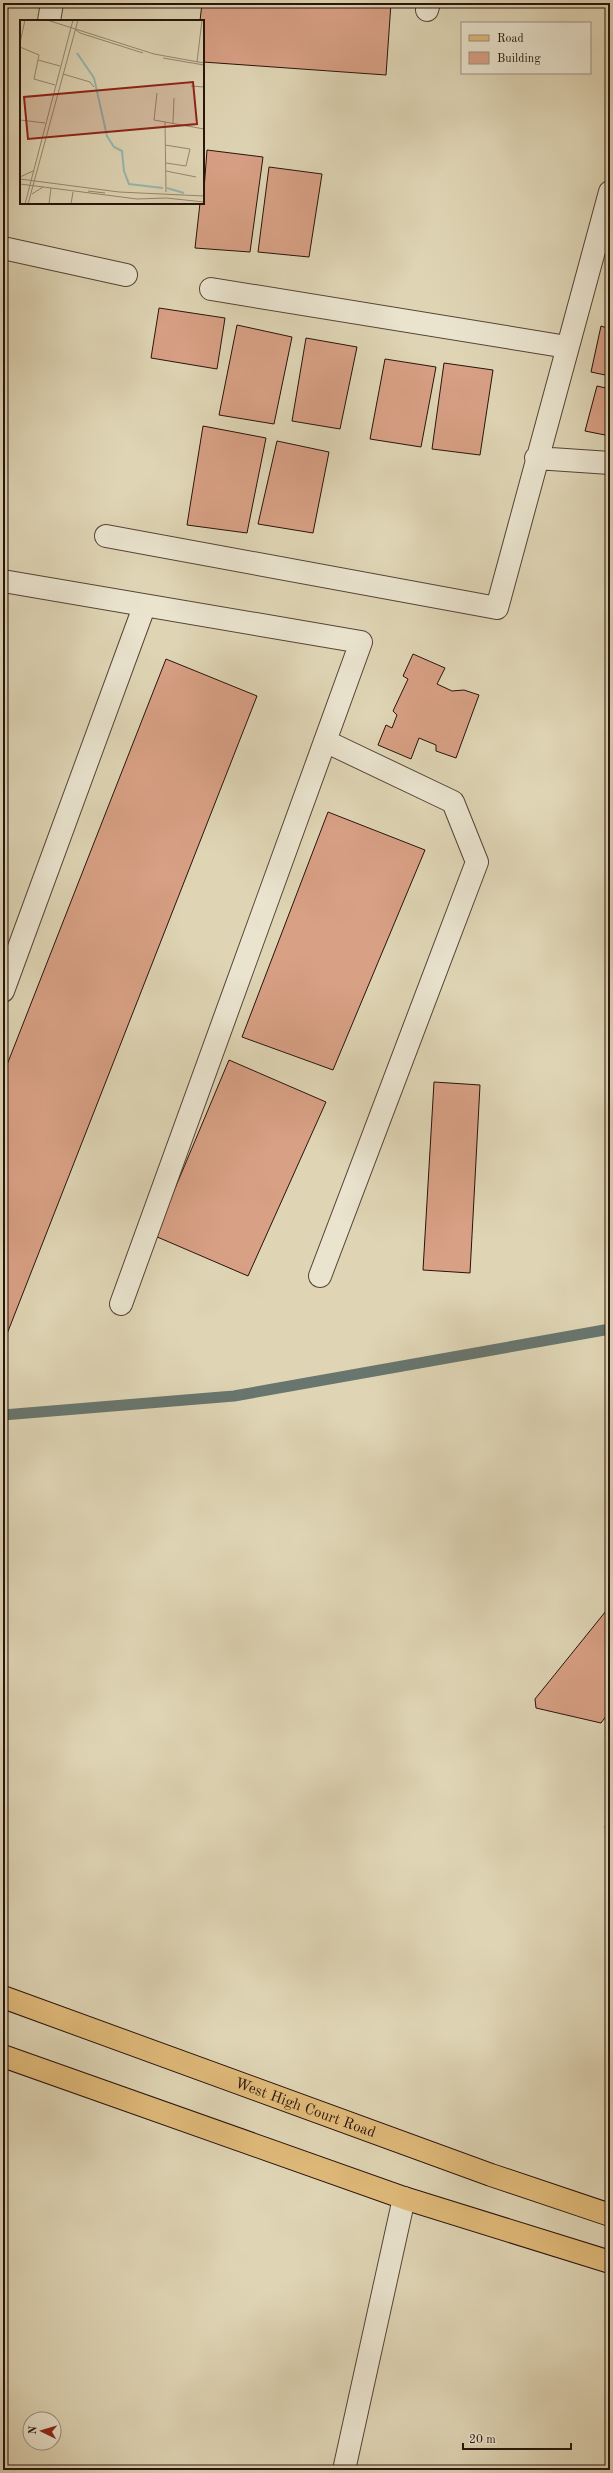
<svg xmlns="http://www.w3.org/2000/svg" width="613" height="2473" font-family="'Old Standard TT',serif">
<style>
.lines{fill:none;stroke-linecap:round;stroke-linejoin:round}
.stream{stroke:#68766f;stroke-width:11}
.building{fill:#d8a085;stroke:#28130b}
.minor-casing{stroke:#564436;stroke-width:24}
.major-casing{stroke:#28130b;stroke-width:24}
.minor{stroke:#eae4cf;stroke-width:22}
.major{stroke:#e0ba7a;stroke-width:22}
.labels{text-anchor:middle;stroke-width:4;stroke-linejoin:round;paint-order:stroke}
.street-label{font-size:15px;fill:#28130b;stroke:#eae4cf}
.inset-river{fill:none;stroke:#93b8b1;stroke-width:2}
.inset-road{fill:none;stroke:#968771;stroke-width:1}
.view{fill:#8f2418;fill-opacity:0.15;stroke:#8f2418;stroke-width:2}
.inset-edge{fill:none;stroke:#28130b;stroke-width:2}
</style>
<rect width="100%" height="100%" fill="#dfd5b5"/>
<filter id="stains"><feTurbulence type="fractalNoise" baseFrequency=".005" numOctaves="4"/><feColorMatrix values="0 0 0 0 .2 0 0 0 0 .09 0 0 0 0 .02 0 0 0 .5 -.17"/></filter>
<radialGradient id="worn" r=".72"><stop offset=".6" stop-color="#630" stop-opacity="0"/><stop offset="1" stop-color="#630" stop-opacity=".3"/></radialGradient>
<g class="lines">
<path class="stream" d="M3,1415L234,1396L610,1329"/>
</g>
<path class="building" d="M3,3H9L3,31Z
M202,3H391L386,75L203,62V21H200Z
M207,150L263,157L250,252L195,248L200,203H203Z
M269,167L322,174L309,257L258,252Z
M159,308L225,318L217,369L151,358Z
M237,325L292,337L274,424L219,415Z
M601,326L610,329V376L591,372Z
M306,338L357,347L340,429L292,421Z
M385,359L436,367L421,447L370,439Z
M444,363L493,370L480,455L432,449Z
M597,386L610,389V436L585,431Z
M203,426L266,438L247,533L187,525Z
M277,441L329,452L313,533L258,524Z
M413,654L445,668L437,684L452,691L464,690L479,695L456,758L436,751V745L419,738L411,759L378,745L386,725L392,728L397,715L393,711L408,679L403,676Z
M166,659L257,696L5,1339L3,1075Z
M328,812L425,850L333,1070L242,1037Z
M229,1060L326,1102L248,1276L155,1236Z
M434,1082L480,1085L470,1273L423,1270Z
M610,1606V1711L601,1723L536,1708L535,1699Z
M610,1806V1829L605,1828Z"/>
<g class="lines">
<defs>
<path id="minor" d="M427,10L429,3
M49,21L52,3
M3,248L126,275
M211,289L567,347
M536,458L610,463
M106,536L497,608L610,192
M3,581L361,642L121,1304
M3,991L144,607
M320,1276L477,862L453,802L325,741
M344,2470L404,2198"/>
<g id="major">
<path id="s1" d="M3,1997L491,2175L610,2215"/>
<path d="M3,2056L404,2198L610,2262"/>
</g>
</defs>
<use href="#minor" class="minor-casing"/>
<use href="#major" class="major-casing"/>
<use href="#minor" class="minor"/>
<use href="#major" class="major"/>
</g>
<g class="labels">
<g class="street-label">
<text dy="5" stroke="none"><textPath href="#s1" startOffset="322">West High Court Road</textPath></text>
</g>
</g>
<g transform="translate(20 20)">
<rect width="184" height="184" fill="#dfd5b5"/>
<path class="inset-river" d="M57,33L74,58L87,116L94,127L102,131L104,151L109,164L143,168M147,168L164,173"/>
<path class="inset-road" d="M27,0L134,34L184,43M55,9L60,13L123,33M0,23L5,0M0,27L19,35L14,59L35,65M143,38L184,45M18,40L40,46M177,42L182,0M43,54L70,62L74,67M171,66L184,67M137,73L134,100L184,109M0,100L25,103M145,102L146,172M153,103L154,78M145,125L170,129L166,146L146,143M146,151L176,157M0,157L13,151M0,159L99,172L184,176M0,164L117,179L146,178L184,182M68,171L85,173M12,174L23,167M5,184L53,0M8,184L58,0M29,184L31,168M51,184L53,172"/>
<path class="view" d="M173,62L177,104L8,119L4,77Z"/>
<rect width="184" height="184" class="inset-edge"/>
</g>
<rect width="613" height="2473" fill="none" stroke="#dfd5b5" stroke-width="16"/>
<rect x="4" y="4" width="605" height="2465" fill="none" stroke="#28130b" stroke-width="2"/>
<rect x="8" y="8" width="597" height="2457" fill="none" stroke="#28130b"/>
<rect x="461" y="22" width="130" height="52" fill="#eae4cf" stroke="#9c9081"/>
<rect x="469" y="35" width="20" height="6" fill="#e0ba7a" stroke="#9c9081"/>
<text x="497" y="42" font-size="12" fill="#28130b">Road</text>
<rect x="469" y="52" width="20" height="12" fill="#d8a085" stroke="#9c9081"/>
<text x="497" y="62" font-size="12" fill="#28130b">Building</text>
<g transform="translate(42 2431) rotate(275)"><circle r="19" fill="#eae4cf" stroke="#9c9081"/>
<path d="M0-3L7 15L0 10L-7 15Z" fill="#8f2418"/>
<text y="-6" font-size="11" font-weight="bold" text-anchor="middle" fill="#28130b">N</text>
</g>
<path d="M463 2443v6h108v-6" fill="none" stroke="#28130b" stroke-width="2"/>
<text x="469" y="2443" font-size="12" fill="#28130b" stroke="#eae4cf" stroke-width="3" paint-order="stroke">20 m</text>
<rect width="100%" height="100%" filter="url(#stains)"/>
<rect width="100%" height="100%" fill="url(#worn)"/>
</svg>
